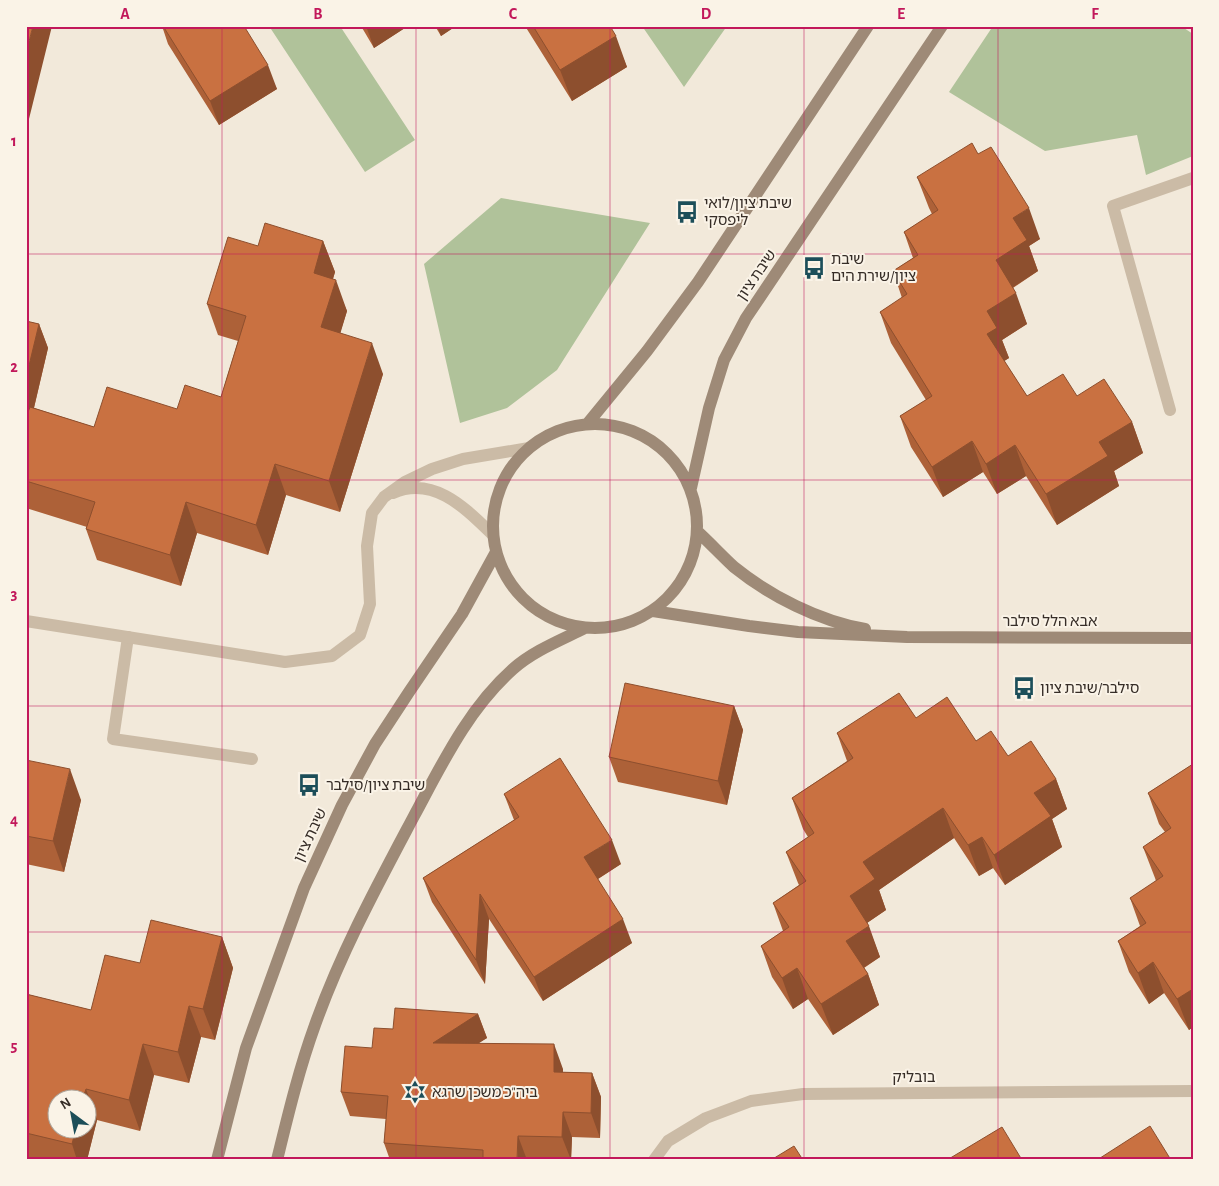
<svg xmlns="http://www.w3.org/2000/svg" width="1219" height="1186" font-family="'Alegreya Sans','Noto Sans Hebrew',sans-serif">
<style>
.green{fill:#b0c29a}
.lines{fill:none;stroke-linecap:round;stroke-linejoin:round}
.lane{stroke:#cbbba6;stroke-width:12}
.street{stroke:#cbbba6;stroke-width:12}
.secondary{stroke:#9e8a77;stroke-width:12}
.wall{fill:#ad6138}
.shaded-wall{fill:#8d4f2e}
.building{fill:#c97141;stroke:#8d4f2e}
.grid{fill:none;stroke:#c2185b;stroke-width:1;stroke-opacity:0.55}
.labels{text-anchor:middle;stroke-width:4;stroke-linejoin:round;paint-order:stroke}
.poi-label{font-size:15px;fill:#362d27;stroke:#faf3e7;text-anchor:start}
.street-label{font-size:15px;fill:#362d27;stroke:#faf3e7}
.neatline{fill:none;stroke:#c2185b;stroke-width:2}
.grid-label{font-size:16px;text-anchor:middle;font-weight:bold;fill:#c2185b}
</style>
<rect width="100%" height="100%" fill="#f2e9da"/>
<path class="green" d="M269,26H340L415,140L365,172Z
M642,26H727L684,87Z
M993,26H1181L1193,34V156L1146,175L1137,135L1045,151L949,92Z
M501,198L650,223L557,370L507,408L460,423L424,264Z"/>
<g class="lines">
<path class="lane" d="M1170,410L1113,206L1193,178
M128,637L113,739L252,759"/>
<path class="street" d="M393,493C434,475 466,509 492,534
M26,621L285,662L332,656L360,635L370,604L367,546L372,513L384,497L405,482L432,469L463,459L529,448
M654,1160L668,1141L706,1118L751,1101L803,1094L1193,1091"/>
<path class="secondary" d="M588,423L647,351L698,282L868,26
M493 526a102 102 0 1 1 204 0a102 102 0 1 1-204 0Z
M691,488L709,408L724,360L746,318L942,26
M698,532C710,543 722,556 734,567C770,596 819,621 865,629
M653,611L749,626L798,632L907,637L1193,638
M217,1160L246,1048L304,888L342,805L375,744L409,692L462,614L496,552
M277,1160C288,1115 299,1069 315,1025C341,952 378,884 414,816C442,764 468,709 513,669C533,651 561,640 585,628"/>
</g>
<path class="wall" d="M162,26H244L277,89L219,125L168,44Z
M361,26H408L374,48Z
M435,26H456L441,36Z
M525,26H610L627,67L572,101Z
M978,154L1040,239L1029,246L1038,271L1013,288L1027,324L1002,340L1009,358L1004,361L1027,396H1077L1132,422L1143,453L1114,471L1119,486L1057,525L1026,476L997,494L983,472L943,497L911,447L900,416L926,400L891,343L880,312L902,298L893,271L913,258L904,232L932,214L929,208L917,177Z
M323,241L335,272L333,279L347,311L340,333L383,374L340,512L286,495L268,555L197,533L181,586L97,560L86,529L87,527L26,508V321L39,324L48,348L34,408L94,427L177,409L221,397L238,341L218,335L207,304L258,246Z
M734,706L743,730L727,805L618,782L609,757Z
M916,718L976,741L1056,779L1067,809L1052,819L1062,847L1005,885L993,868L979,876L954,838L879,890L886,910L867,923L880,957L864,968L868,974L879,1005L833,1035L808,999L793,1009L772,977L761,946L783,931L773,903L799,885L798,883L786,852L808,837L803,829L792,798L847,761L837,733Z
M26,760L81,800L64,872L26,864Z
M1193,764V1027L1189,1030L1164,993L1149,1004L1129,972L1118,941L1140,926L1130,898L1156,881L1155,878L1143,847L1165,832L1159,824L1148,793Z
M504,794L621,864L598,879L632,943L543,1001L489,919L485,984L432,902L423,878L514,820Z
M222,937L233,968L215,1040L201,1037L189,1083L154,1075L140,1131L97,1120L87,1160H26V994L91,1010L140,963Z
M478,1014L487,1038L478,1043L563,1069V1072L592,1073L601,1097L600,1138L572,1137L571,1160H390L384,1143L386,1119L350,1116L341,1092L372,1048Z"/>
<path class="shaded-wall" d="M33,26H52L26,131V53Z
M366,26H408L374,48Z
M437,26H456L441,36Z
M616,36L627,67L572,101L560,70Z
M268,65L277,89L219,125L210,101Z
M1029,208L1040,239L1029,246L1038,271L1007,291L996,260L1013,218Z
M323,241L335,272L325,304L314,273Z
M336,280L347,311L333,358L321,327Z
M1016,293L1027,324L1002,340L1009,358L998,365L987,334V311Z
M39,324L48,348L27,437L26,378Z
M372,343L383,374L340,512L329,481Z
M1132,422L1143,453L1114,471L1119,486L1057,525L1046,494L1099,442Z
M972,441L983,472L943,497L932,467Z
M1015,445L1026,476L997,494L986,464Z
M275,464L286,495L268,555L256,525Z
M186,502L197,533L181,586L170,555Z
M734,706L743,730L727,805L718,781Z
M70,769L81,800L64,872L53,841Z
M1056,779L1067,809L1052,819L1062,847L1005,885L994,855L1034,793Z
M943,808L954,838L879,890L886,910L861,927L850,896L863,862Z
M982,837L993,868L979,876L968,845Z
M612,840L621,864L593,882L584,857Z
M480,894L489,919L485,984L476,960Z
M623,919L632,943L543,1001L534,977Z
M869,926L880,957L857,972L846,941Z
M222,937L233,968L215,1040L203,1009Z
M1153,962L1164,993L1149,1004L1138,973Z
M797,968L808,999L793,1009L782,978Z
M868,974L879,1005L833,1035L821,1004Z
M1193,989V1027L1189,1030L1177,999Z
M189,1006L201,1037L189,1083L178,1052Z
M478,1014L487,1038L442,1067L433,1043Z
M143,1044L154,1075L140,1131L129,1100Z
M554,1044L563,1069L562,1096L554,1072Z
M592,1073L601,1097L600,1138L591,1113Z
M86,1089L97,1120L87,1160H77L72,1144L76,1128H88V1098H83Z
M563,1112L572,1137L571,1160L562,1137Z
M518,1136L527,1160H518Z"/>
<path class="building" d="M26,26H33L26,53Z
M163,26H244L268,65L210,101Z
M533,26H610L616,36L560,70Z
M972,143L978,154L991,147L1029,208L1013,218L1027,240L996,260L1016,293L987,311L997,328L987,334L1027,396L1063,374L1077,396L1104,379L1132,422L1099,442L1108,456L1046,494L1015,445L986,464L972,441L932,467L900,416L932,396L880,312L907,294L893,271L918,255L904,232L938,210L917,177Z
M265,223L323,241L314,273L336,280L321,327L372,343L329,481L275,464L256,525L186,502L170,555L86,529L95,502L26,481V417L30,407L94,427L107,387L177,409L185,385L221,397L246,316L207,304L228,237L258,246Z
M26,321L39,324L26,378Z
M625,683L734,706L718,781L609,757Z
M899,693L916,718L947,697L976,741L991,731L1008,756L1031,741L1056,779L1034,793L1051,816L994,855L982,837L968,845L943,808L863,862L875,879L850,896L869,926L846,941L868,974L821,1004L797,968L782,978L761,946L789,927L773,903L806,881L786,852L814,833L792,798L853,758L837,733Z
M560,758L612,840L584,857L623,919L534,977L480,894L476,960L423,878L519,817L504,794Z
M26,760L70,769L53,841L26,836Z
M1193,764V989L1177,999L1153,962L1138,973L1118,941L1146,923L1130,898L1163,876L1143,847L1171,828L1148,793Z
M151,920L222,937L203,1009L189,1006L178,1052L143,1044L129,1100L86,1089L83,1098H58V1128H76L72,1144L26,1133V994L91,1010L105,955L140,963Z
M395,1008L478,1014L433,1043L554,1044V1072L592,1073L591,1113L563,1112L562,1137L518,1136L517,1159H483V1150L384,1143L388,1096L341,1092L345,1046L372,1048L374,1028L393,1029Z
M1150,1126L1171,1160H1097Z
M1002,1127L1022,1160H947Z
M794,1146L803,1160H771Z"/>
<path class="grid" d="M222,26V1160M416,26V1160M610,26V1160M804,26V1160M998,26V1160M26,254H1193M26,480H1193M26,706H1193M26,932H1193"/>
<defs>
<symbol id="bus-bare" viewBox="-9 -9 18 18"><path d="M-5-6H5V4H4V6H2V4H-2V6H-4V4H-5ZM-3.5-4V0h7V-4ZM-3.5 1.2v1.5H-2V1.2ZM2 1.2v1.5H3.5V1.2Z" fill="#1c4e59" stroke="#faf3e7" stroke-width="2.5" paint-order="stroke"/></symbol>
<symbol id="synagogue-bare" viewBox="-9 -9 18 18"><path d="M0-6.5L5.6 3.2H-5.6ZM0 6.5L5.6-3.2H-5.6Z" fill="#1c4e59" stroke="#faf3e7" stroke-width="2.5" paint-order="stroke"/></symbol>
</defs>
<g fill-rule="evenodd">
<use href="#bus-bare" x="671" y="196" width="32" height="32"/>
<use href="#bus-bare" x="798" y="252" width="32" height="32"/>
<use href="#bus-bare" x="1008" y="672" width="32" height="32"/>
<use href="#bus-bare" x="293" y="769" width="32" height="32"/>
<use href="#synagogue-bare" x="399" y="1076" width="32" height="32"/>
</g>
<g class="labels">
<g class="poi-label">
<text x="704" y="208">שיבת ציון/לואי<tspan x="704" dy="17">ליפסקי</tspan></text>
<text x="831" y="264">שיבת<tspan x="831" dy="17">ציון/שירת הים</tspan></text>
<text x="1040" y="693">סילבר/שיבת ציון</text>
<text x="326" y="790">שיבת ציון/סילבר</text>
<text x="432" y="1097">ביה"כ משכן שרגא</text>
</g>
<g class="street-label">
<text transform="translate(756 275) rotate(-56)" y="5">שיבת ציון</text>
<text x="1050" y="626">אבא הלל סילבר</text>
<text transform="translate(310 835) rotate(-65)" y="5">שיבת ציון</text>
<text x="914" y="1082">בובליק</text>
</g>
</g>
<rect width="1219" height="1186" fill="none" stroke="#faf3e7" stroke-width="55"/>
<g transform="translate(72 1114) rotate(328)"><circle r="24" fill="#faf3e7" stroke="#aca49a"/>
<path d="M0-4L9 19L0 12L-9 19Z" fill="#1c4e59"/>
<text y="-8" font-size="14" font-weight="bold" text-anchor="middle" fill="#362d27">N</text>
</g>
<rect x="28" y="28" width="1164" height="1130" class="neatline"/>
<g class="grid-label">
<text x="125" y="19">A</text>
<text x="318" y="19">B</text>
<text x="513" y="19">C</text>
<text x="706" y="19">D</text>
<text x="901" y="19">E</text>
<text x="1095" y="19">F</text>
<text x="14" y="146">1</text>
<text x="14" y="372">2</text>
<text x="14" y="599">3</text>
<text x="14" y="825">4</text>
<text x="14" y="1051">5</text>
</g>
</svg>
